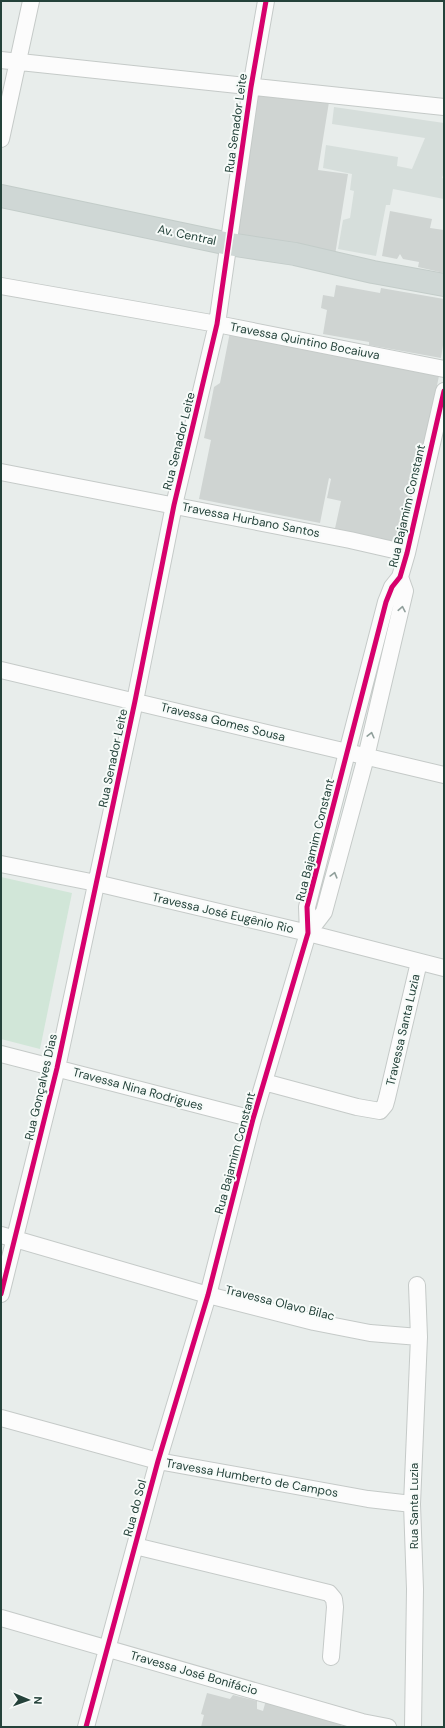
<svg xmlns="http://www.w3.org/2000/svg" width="445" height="1728" font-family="'DM Sans',sans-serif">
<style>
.built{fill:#d6dedb}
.green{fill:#d1e6d8}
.building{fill:#cfd4d2}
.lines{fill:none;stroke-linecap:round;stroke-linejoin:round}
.minor-casing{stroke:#c5cac8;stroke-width:18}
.primary-casing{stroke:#c3ccc9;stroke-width:24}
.minor{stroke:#fcfcfc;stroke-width:16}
.primary{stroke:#cfd7d5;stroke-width:22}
.cycleway-casing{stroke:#f7fbf9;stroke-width:8}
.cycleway{stroke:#d6006c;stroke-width:5}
.oneway{stroke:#909f9b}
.labels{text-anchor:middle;stroke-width:4;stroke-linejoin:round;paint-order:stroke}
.street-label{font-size:12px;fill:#24423a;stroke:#f7fbf9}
</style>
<rect width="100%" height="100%" fill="#e8edeb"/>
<path class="built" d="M334,107L444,123V172L442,178L444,179V199L393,189L390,205H386L376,256L338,249L343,220L350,218L354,191L350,190L352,174L323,168L326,145L398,157L397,166L412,169L425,138L332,124Z"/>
<path class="green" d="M1,877L72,893L40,1049L1,1039Z"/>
<path class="building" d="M255,91L329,102L318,170L348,174L335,255L232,239Z
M390,211L432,219L430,228L444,230V273L418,267L419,262L403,259L400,254L397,259L382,256Z
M336,285L380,293L381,288L444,299V339L441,358L369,345V342L323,334L327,310L321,308L323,295L334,297Z
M230,332L439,376L403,548L334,533L341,501L327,498L331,479L329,478L320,523L199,499L211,440L204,438L214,387L220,383Z
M207,1693L230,1699L233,1695L257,1701V1709L263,1711L266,1700L343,1719L341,1727H201L204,1715L201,1714Z"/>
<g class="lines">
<defs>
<path id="minor" d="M1,60L444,107
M1,139L31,1
M1,286L217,324L444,369
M1,472L350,540L407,553
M1,670L444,775
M1,864L96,883L308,933L444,968
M308,933L324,912L366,757L405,591L400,577
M1,1054L253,1119
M264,1082L357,1107L380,1111L385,1105L387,1098L419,962
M1,1235L208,1295L314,1322L370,1333L419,1337
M1,1294L57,1068L135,701L174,505L217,324L251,87L266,1
M1,1418L158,1461L368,1499L412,1504
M135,1546L329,1593L334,1599L335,1607L331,1657
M1,1618L362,1722L388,1727
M86,1727L158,1461L208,1295L253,1119L308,933L307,907L386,602L392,587L400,577L407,553L444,391
M413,1727L415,1589L412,1504L419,1337L417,1285"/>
<path id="primary" d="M1,196L229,244L295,254L373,272L444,285"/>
</defs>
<use href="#minor" class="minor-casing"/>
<use href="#primary" class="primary-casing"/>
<use href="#minor" class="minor"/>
<use href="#primary" class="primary"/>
<defs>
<path id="cycleway" d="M1,1294L57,1068L135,701L174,505L217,324L251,87L266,1
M86,1727L158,1461L208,1295L253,1119L308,933L307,907L386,602L392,587L400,577L407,553L444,391"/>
</defs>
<use href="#cycleway" class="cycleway-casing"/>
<use href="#cycleway" class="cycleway"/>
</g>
<defs><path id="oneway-chevron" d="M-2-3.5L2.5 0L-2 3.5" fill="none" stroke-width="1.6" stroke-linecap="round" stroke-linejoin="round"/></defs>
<g class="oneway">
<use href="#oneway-chevron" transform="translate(402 609) rotate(-79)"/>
<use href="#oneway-chevron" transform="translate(371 735) rotate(-76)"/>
<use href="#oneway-chevron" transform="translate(334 875) rotate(-75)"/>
</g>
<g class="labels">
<g class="street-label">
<text transform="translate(236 123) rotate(-82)" y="4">Rua Senador Leite</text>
<text transform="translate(187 235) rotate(12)" y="4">Av. Central</text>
<text transform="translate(305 341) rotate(11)" y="4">Travessa Quintino Bocaiuva</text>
<text transform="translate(179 441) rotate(-76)" y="4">Rua Senador Leite</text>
<text transform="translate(407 506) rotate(-77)" y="4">Rua Bajamim Constant</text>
<text transform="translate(251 520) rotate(11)" y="4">Travessa Hurbano Santos</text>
<text transform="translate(223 722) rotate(14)" y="4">Travessa Gomes Sousa</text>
<text transform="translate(113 758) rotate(-78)" y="4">Rua Senador Leite</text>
<text transform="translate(315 840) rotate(-76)" y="4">Rua Bajamim Constant</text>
<text transform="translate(223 913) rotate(13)" y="4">Travessa José Eugênio Rio</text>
<text transform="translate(403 1030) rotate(-77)" y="4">Travessa Santa Luzia</text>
<text transform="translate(41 1087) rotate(-77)" y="4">Rua Gonçalves Dias</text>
<text transform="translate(138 1089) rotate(15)" y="4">Travessa Nina Rodrigues</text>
<text transform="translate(235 1153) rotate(-75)" y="4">Rua Bajamim Constant</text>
<text transform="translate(280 1303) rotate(14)" y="4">Travessa Olavo Bilac</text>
<text transform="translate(252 1478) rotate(10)" y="4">Travessa Humberto de Campos</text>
<text transform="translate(414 1506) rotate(-90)" y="4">Rua Santa Luzia</text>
<text transform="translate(135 1508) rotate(-75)" y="4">Rua do Sol</text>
<text transform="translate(194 1673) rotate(16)" y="4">Travessa José Bonifácio</text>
</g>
</g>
<rect width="445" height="1728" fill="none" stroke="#24423a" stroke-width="4"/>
<g transform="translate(28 1700) rotate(92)" stroke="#f7fbf9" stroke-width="3" paint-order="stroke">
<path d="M0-3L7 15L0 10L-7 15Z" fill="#24423a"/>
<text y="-6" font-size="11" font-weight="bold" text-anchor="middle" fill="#24423a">N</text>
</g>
</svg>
